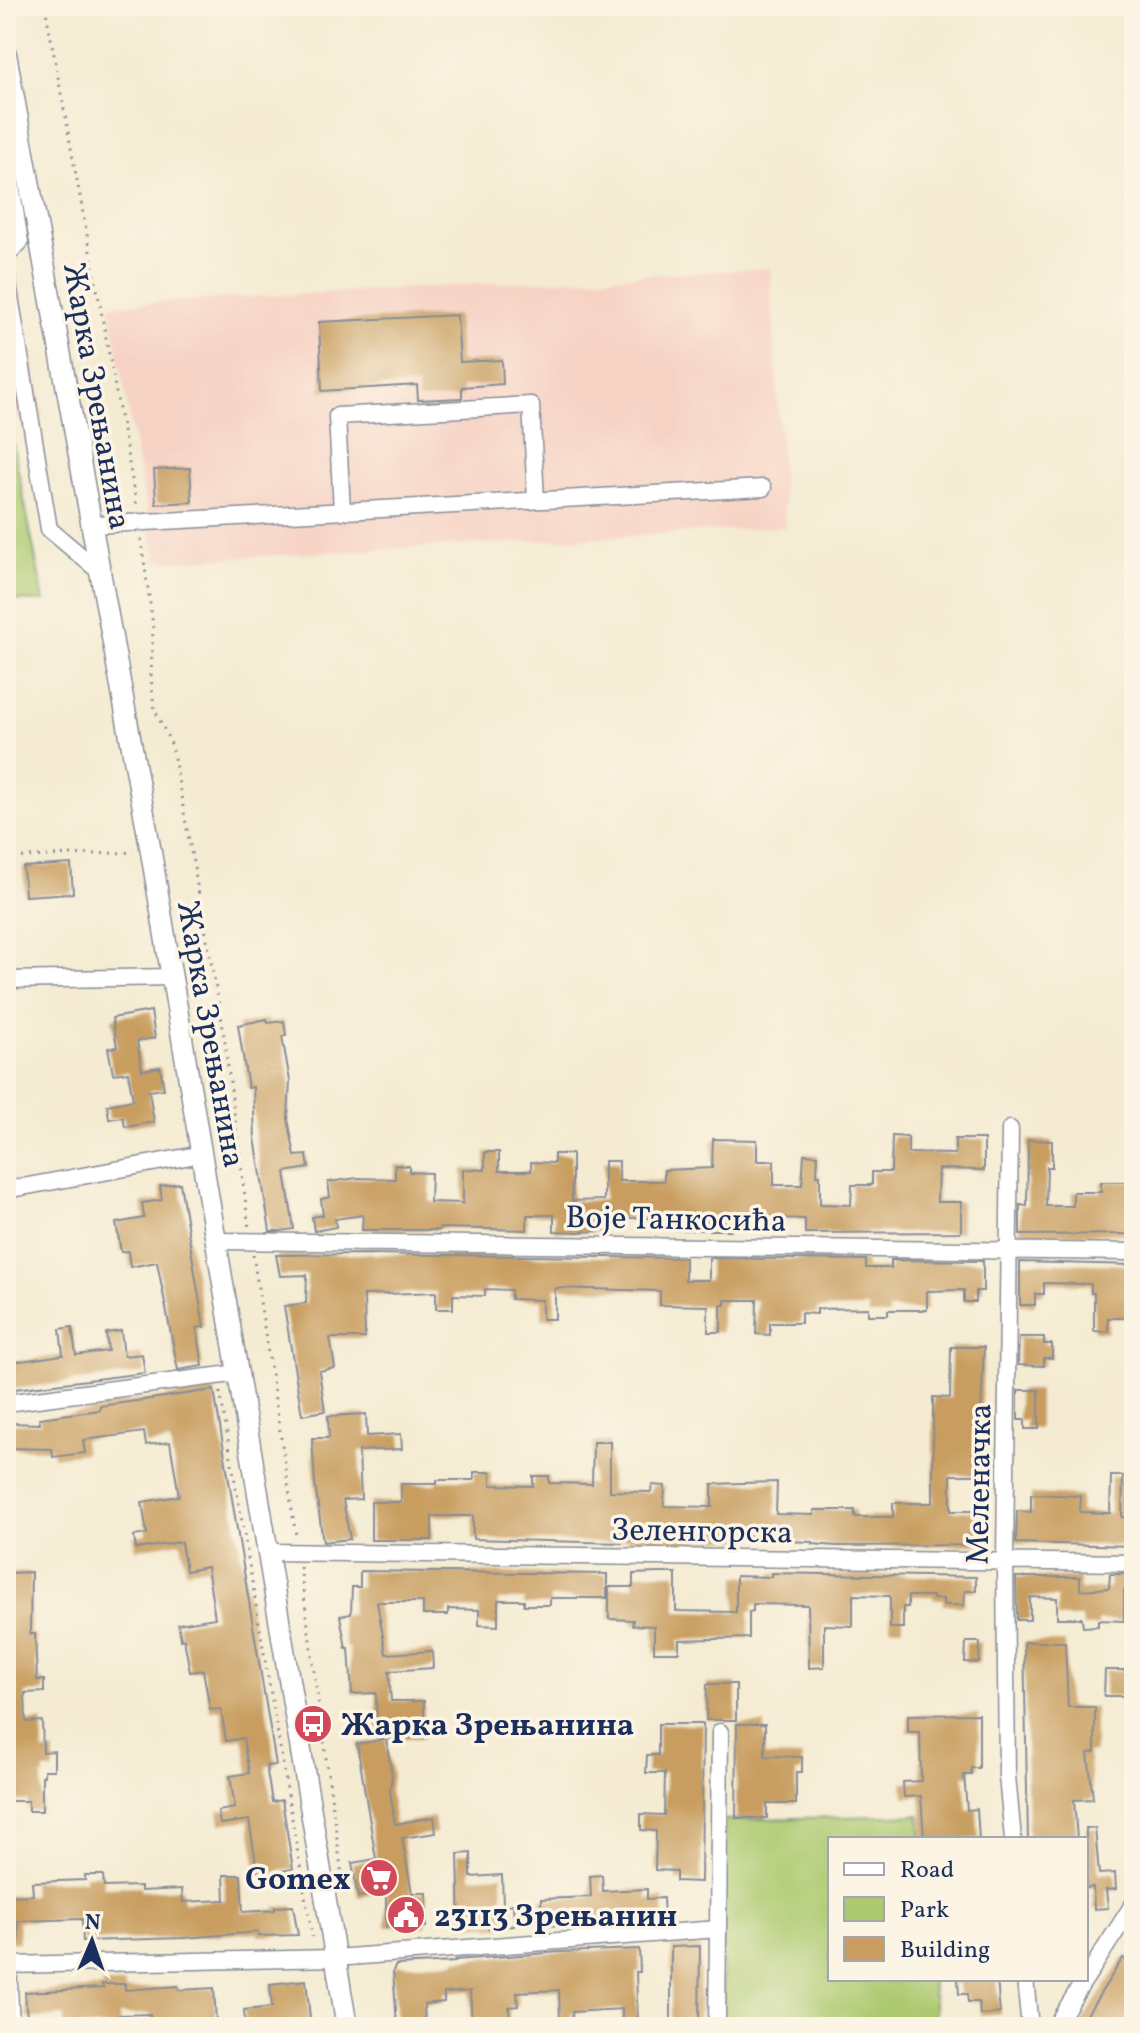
<svg xmlns="http://www.w3.org/2000/svg" width="1140" height="2033" font-family="Vollkorn,serif">
<style>
.built{fill:#f6d2c4}
.green{fill:#adca71;stroke:#647c68;stroke-width:2}
.building{fill:#c89d5f}
.lines{fill:none;stroke-linecap:round;stroke-linejoin:round}
.minor-casing{stroke:#888d98;stroke-width:19}
.major-casing{stroke:#888d98;stroke-width:23}
.path{stroke:#888d98;stroke-width:3;stroke-dasharray:2 6;stroke-linecap:butt}
.minor{stroke:#fff;stroke-width:16}
.major{stroke:#fff;stroke-width:20}
.labels{text-anchor:middle;stroke-width:7;stroke-linejoin:round;paint-order:stroke}
.street-label{font-size:32px;fill:#1b2f5e;stroke:#fcf5e5}
.poi-label{font-size:32px;font-weight:bold;fill:#1b2f5e;stroke:#fcf5e5;text-anchor:start}
</style>
<rect width="100%" height="100%" fill="#fcf5e5"/>
<filter id="ink" filterUnits="userSpaceOnUse"><feTurbulence type="fractalNoise" baseFrequency=".0125" numOctaves="2"/><feDisplacementMap in="SourceGraphic" scale="16" xChannelSelector="R" yChannelSelector="G"/><feConvolveMatrix kernelMatrix="1 2 1 2 8 2 1 2 1" color-interpolation-filters="sRGB"/></filter>
<filter id="wash" filterUnits="userSpaceOnUse"><feTurbulence type="fractalNoise" baseFrequency=".006" numOctaves="4" result="noise"/><feDisplacementMap in="SourceGraphic" scale="32" xChannelSelector="R" yChannelSelector="G"/><feGaussianBlur stdDeviation="1.8" result="paint"/><feColorMatrix in="noise" values="0 0 0 0 0 0 0 0 0 0 0 0 0 0 0 0 0 1.4 0 .05"/><feComposite in="paint" operator="in"/></filter>
<g filter="url(#wash)">
<rect width="100%" height="100%" fill="#f4ebd2"/>
<path class="built" d="M6,216L44,416L6,420Z
M770,268L785,527L156,562L109,305Z"/>
<path class="green" d="M6,424H9L44,601L6,600Z
M920,1815L922,1839H830V1979H932L936,2027H722L724,1820Z"/>
<g id="blocks">
<path class="building" d="M457,315L460,362L502,360L503,384L462,387V398L418,400L417,385L322,391L319,322Z
M190,468L192,502L156,504L154,470Z
M71,864L73,893L25,896L23,867Z
M151,1011L155,1038L137,1041L142,1070L160,1067L164,1089L149,1091L154,1122L125,1127L123,1117L109,1119L107,1105L133,1100L128,1072L113,1074L108,1048L117,1047L112,1018Z
M267,1019L268,1023L284,1021L286,1035L282,1036L290,1081L288,1119L295,1156L307,1155L309,1168L285,1172L294,1229L280,1231H270L255,1138L253,1087L248,1088L238,1025Z
M892,1136L908,1137V1153L955,1154V1139H984V1170L938,1169L937,1202H961V1232L805,1233V1219L774,1218V1231L758,1230V1227H731V1230H663V1218H619V1222H599V1231L578,1232L554,1231V1215H527V1230L439,1228V1230H362L363,1215L335,1219L336,1227L314,1231L312,1217L323,1215L321,1199L330,1197L328,1182L357,1178L395,1179V1165L409,1166V1172L431,1173L430,1202L463,1203V1169L485,1170V1152H499V1171H531V1162L554,1163V1154H572V1201L604,1200V1161H619V1181H664V1170L712,1168L713,1139L757,1140V1161H774V1185H802L804,1154L818,1155L817,1175H820V1204L851,1205L852,1185H872V1172H891Z
M1028,1140L1052,1141V1167H1047L1046,1206H1073V1192H1101V1182H1134V1234L1020,1235V1205L1027,1206Z
M180,1183L204,1327L197,1328L203,1366L178,1370L157,1262L130,1267L128,1251L121,1252L116,1223L144,1218L142,1203L162,1200L160,1186Z
M365,1254L685,1258V1280H709V1258L866,1260V1268H891V1260L983,1261V1291H976V1302H964V1290L927,1291V1310H888V1315H868V1308L817,1309V1314L801,1313V1323H770V1335L756,1334L757,1300H725V1305H721V1332H708V1306L660,1305V1291L555,1288V1319H542V1300L511,1299V1290L485,1289V1296L453,1295V1309H436V1292L364,1295L365,1338H330L335,1368L319,1371L325,1411L302,1415L284,1306L306,1303L307,1275L280,1276L276,1255Z
M1020,1262L1134,1265V1318H1108V1332L1094,1331V1293H1091V1284L1044,1283V1294H1035V1305H1020Z
M72,1327L76,1355L108,1351L106,1333L121,1331L124,1356L142,1354L145,1373L6,1390V1363L63,1355L60,1329Z
M1019,1337H1044V1344H1052V1358H1044V1366L1018,1365Z
M951,1347H984L981,1412L982,1475H951V1511H980V1545L836,1546L813,1544V1542L783,1541V1536L740,1535V1540H698V1542L671,1543L621,1539V1543L473,1539V1516H432V1540H371V1502H401V1484H437V1480H474V1472H491V1485L533,1486V1476H549V1483L592,1484L593,1442H610V1491L651,1492L652,1485L665,1486L664,1506L712,1507V1484L777,1482L776,1514L814,1515V1510H855V1517H893V1503H933V1397L950,1398Z
M214,1390L276,1765L266,1766L272,1802L282,1800L293,1869L258,1875L249,1820L220,1824L218,1811L235,1808L230,1776L249,1773L243,1738L226,1741L221,1709L210,1710L203,1670L190,1672L184,1639L181,1640L178,1624L215,1618L207,1567L186,1571L181,1542L136,1549L134,1536L147,1534L142,1502L179,1496L170,1442L146,1445L144,1432L83,1440L85,1453L53,1457L52,1449L8,1448L9,1423L40,1424L39,1418L100,1410V1406Z
M1018,1390H1039V1429H1025V1420H1018Z
M366,1414L367,1436L401,1434L402,1449L359,1451L361,1499L343,1500L350,1539L323,1542L315,1484L312,1438H329L328,1416Z
M1111,1476H1123L1122,1517L1134,1518V1546L1016,1543L1017,1511L1031,1512V1494L1081,1496L1080,1512L1110,1513Z
M360,1571L607,1574V1598H550V1605H524V1600H498V1626L479,1625V1610L448,1609V1615H423V1602H377L386,1654L432,1651L433,1668L389,1671L391,1701H424V1738H377L376,1693L352,1694L349,1648H346L340,1616L351,1614L352,1587H360Z
M31,1572L30,1634H35L37,1680H44V1692L25,1693L26,1722L42,1721L43,1752L54,1751V1770H44V1776H42V1811H28V1801H6V1573Z
M658,1573H676V1611L736,1612V1576L771,1577V1573L976,1577V1591H965L964,1605H943V1599H933V1596H908V1607H903V1628H890V1596L853,1595V1626L824,1625V1667L809,1668L808,1605L753,1604V1611L749,1612V1638L679,1640V1652H654V1626L632,1625L633,1620L609,1619V1587H633V1574Z
M1110,1574H1134V1590H1124V1621L1098,1620V1626L1083,1627L1082,1618H1057V1598L1030,1597V1620H1017L1016,1577H1080V1590L1109,1588Z
M966,1642H980L979,1663L965,1662Z
M1024,1642H1065L1068,1707H1095V1752L1088,1753L1093,1799L1074,1800L1077,1839H1028Z
M1105,1670H1132V1696H1104Z
M707,1684H736V1720H706Z
M979,1714V1768H971V1775H964L967,1810L977,1809L979,1839H924L921,1796L904,1797L903,1782L921,1781L920,1732H908V1715Z
M658,1724H703L701,1882L676,1881V1871L655,1870L656,1831L641,1830V1814L664,1815L665,1773H646L647,1755H658Z
M737,1724H765V1756L802,1757V1772H796V1804H767V1818H736Z
M386,1739L392,1775L390,1791L395,1824L434,1817L436,1833L402,1838L412,1893H427L426,1927H386V1892L358,1897L352,1863L376,1859L357,1744Z
M1086,1828H1095L1099,1874L1115,1873L1116,1889L1106,1890L1108,1908L1094,1909L1093,1887L1086,1888Z
M471,1853V1877L502,1875L503,1906L513,1904L514,1926L488,1928V1925L460,1926L458,1854Z
M85,1875H103L104,1887L141,1886V1891L182,1889L183,1902L225,1900L224,1875H241L243,1912L275,1910V1907L293,1906L298,1935L258,1936V1932L184,1938L83,1941L82,1919L18,1921L19,1942L6,1943V1896L33,1895L32,1882L85,1880Z
M602,1875L603,1891L647,1889V1899L663,1898L664,1921L542,1926L541,1899L591,1897L590,1876Z
M700,1946L699,2027H671V1947Z
M639,1949L640,1972H636L638,2027H622V2009L572,2012L573,2023H560L559,1990L517,1992L518,2006L509,2007L510,2023L472,2025L470,1991L444,1993V2002L424,2004L425,2022L397,2024L393,1971L396,1965L455,1962V1960L560,1952Z
M1134,1952V2027H1079L1123,1958L1126,1960Z
M958,1979H997L1000,2013L980,2015L979,2002H968L967,1994H959Z
M306,1980L311,2027H257V2022L245,2024L244,2010L272,2007L270,1984Z
M102,1984H125V1990L178,1986L179,1990L214,1988L216,2021L151,2027L150,2014L119,2015L120,2027H64V2016L27,2019L25,1992L103,1988Z"/>
</g>
</g>
<g filter="url(#ink)">
<use href="#blocks" fill-opacity="0" stroke="#888d98" stroke-width="2"/>
<g class="lines">
<defs>
<path id="minor" d="M6,142L17,113
M6,154L20,242L6,256
M6,273L49,529L100,572
M342,511L337,416L531,405L536,500
M91,525L763,488
M6,980L172,977
M1010,1129L1005,1562L1007,1776L1013,1839
M6,1190L202,1154
M217,1241L1134,1252
M6,1403L239,1373
M270,1552L1134,1563
M6,1965L335,1958L718,1929
M8,1965L11,2027
M1086,1978L1134,1903
M1025,1979L1030,2027
M717,2027L720,1732
M1055,2027L1085,1979"/>
<path id="major" d="M6,54L151,852L347,2027"/>
</defs>
<use href="#minor" class="minor-casing"/>
<use href="#major" class="major-casing"/>
<path class="path" d="M45,6L137,507
M141,539L153,625L151,677L154,708L172,746L208,945L222,1021L249,1228
M6,858L134,852
M253,1255L296,1536
M220,1392L312,1937
M300,1567L345,1897"/>
<use href="#minor" class="minor"/>
<use href="#major" class="major"/>
</g>
</g>
<defs>
<symbol id="bus-disc" viewBox="-11 -11 22 22"><circle r="9.5" fill="#d1495b" stroke="#fcf5e5"/><path d="M-5-6H5V4H4V6H2V4H-2V6H-4V4H-5ZM-3.5-4V0h7V-4ZM-3.5 1.2v1.5H-2V1.2ZM2 1.2v1.5H3.5V1.2Z" fill="#fff"/></symbol>
<symbol id="supermarket-disc" viewBox="-11 -11 22 22"><circle r="9.5" fill="#d1495b" stroke="#fcf5e5"/><path d="M-6-5.5h2.5l.6 2H6L4.5 2H-2.5L-4.4-4H-6ZM-1.5 3.2a1.3 1.3 0 1 0 .1 0ZM3 3.2a1.3 1.3 0 1 0 .1 0Z" fill="#fff"/></symbol>
<symbol id="civic-disc" viewBox="-11 -11 22 22"><circle r="9.5" fill="#d1495b" stroke="#fcf5e5"/><path d="M-.6-6.5H3V-4.5H.6V-3L4-1V1h2V6H-6V1h2V-1L-.6-3ZM-1.2 2.5V6h2.4V2.5Z" fill="#fff"/></symbol>
</defs>
<g fill-rule="evenodd">
<use href="#bus-disc" x="291" y="1702" width="44" height="44"/>
<use href="#supermarket-disc" x="357" y="1856" width="44" height="44"/>
<use href="#civic-disc" x="384" y="1893" width="44" height="44"/>
</g>
<g class="labels">
<g class="street-label">
<text transform="translate(98 396) rotate(80)" y="11">Жарка Зрењанина</text>
<text transform="translate(212 1034) rotate(80)" y="11">Жарка Зрењанина</text>
<text transform="translate(676 1218) rotate(1)" y="11">Воје Танкосића</text>
<text transform="translate(978 1484) rotate(-89)" y="11">Меленачка</text>
<text transform="translate(702 1530) rotate(1)" y="11">Зеленгорска</text>
</g>
<g class="poi-label">
<text x="341" y="1735">Жарка Зрењанина</text>
<text x="351" y="1889" text-anchor="end">Gomex</text>
<text x="434" y="1926">23113 Зрењанин</text>
</g>
</g>
<rect width="1140" height="2033" fill="none" stroke="#fcf5e5" stroke-width="32"/>
<rect x="828" y="1837" width="260" height="144" fill="#fcf5e5" stroke="#a2a6af" stroke-width="2"/>
<rect x="844" y="1863" width="40" height="12" fill="#ffffff" stroke="#a2a6af" stroke-width="2"/>
<text x="900" y="1877" font-size="24" fill="#1b2f5e">Road</text>
<rect x="844" y="1897" width="40" height="24" fill="#adca71" stroke="#a2a6af" stroke-width="2"/>
<text x="900" y="1917" font-size="24" fill="#1b2f5e">Park</text>
<rect x="844" y="1937" width="40" height="24" fill="#c89d5f" stroke="#a2a6af" stroke-width="2"/>
<text x="900" y="1957" font-size="24" fill="#1b2f5e">Building</text>
<g transform="translate(92 1941) rotate(2)" stroke="#fcf5e5" stroke-width="6" paint-order="stroke">
<path d="M0-6L14 30L0 20L-14 30Z" fill="#1b2f5e"/>
<text y="-12" font-size="22" font-weight="bold" text-anchor="middle" fill="#1b2f5e">N</text>
</g>
</svg>
